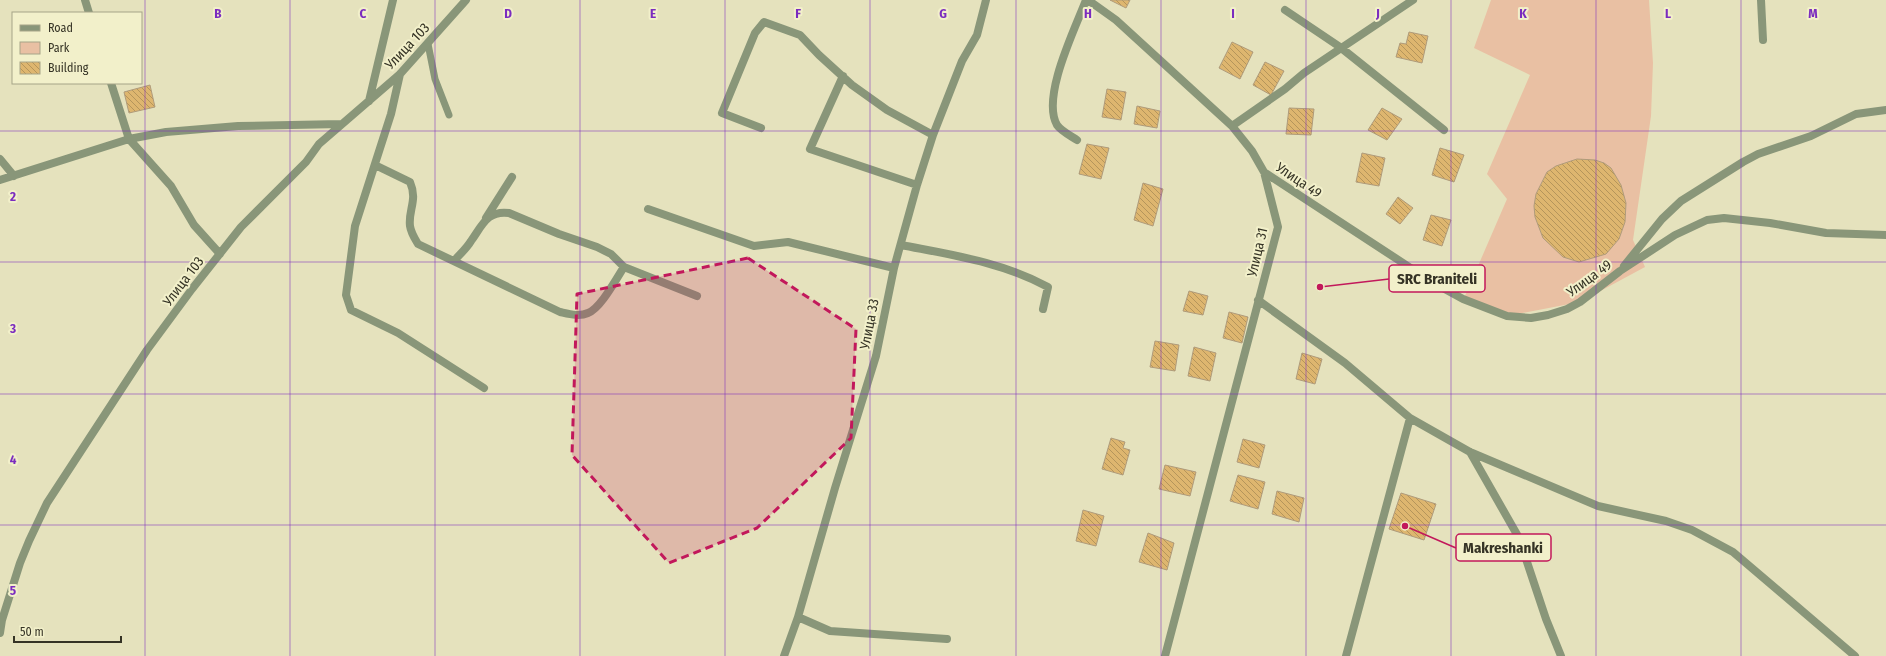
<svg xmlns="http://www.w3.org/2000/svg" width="1886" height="656" font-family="'Fira Sans Condensed',sans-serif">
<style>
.green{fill:#e9c0a3}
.building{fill:url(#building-back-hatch);stroke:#af9b7b}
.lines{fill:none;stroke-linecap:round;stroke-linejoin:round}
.service{stroke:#899679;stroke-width:7}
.minor{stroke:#899679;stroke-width:8}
.marked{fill:#c2185b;fill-opacity:0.2;stroke:#c2185b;stroke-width:3;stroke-dasharray:8 5;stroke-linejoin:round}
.grid{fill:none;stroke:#7b2cbf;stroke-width:1;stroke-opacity:0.55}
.labels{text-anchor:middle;stroke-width:4;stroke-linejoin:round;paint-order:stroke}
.street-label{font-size:14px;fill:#353325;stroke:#f2f0ca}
.grid-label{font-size:13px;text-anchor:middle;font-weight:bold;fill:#7b2cbf;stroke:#f2f0ca;stroke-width:4;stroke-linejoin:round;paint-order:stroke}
.leader{fill:none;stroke:#c2185b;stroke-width:1.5}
.callout-dot{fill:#c2185b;stroke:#f2f0ca;stroke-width:1.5}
.callout{fill:#f2f0ca;stroke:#c2185b;stroke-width:1.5}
.callout-label{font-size:15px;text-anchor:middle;font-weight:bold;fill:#353325}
</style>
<defs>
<pattern id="building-back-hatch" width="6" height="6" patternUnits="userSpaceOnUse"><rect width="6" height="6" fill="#deb66f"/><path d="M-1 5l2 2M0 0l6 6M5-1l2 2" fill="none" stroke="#b5955b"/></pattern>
</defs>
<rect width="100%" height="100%" fill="#e5e2bd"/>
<path class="green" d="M1491,0H1649L1653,63L1651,116L1633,240L1645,267L1580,302L1507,316L1465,296L1507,199L1487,174L1530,75L1474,48Z"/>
<path class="building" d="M1110,0H1130L1126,8Z
M1409,32L1428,36L1422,63L1396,57L1400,43L1406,44Z
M1232,42L1253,52L1240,79L1219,68Z
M1265,62L1284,71L1271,95L1253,85Z
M150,85L155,107L129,113L124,92Z
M1107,89L1126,92L1121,120L1102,117Z
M1137,106L1160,111L1157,128L1134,124Z
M1289,108L1314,109L1311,135L1286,134Z
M1382,108L1402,119L1387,140L1368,130Z
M1087,144L1109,148L1101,179L1079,174Z
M1440,148L1464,155L1454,182L1432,175Z
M1362,153L1385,158L1379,186L1356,182Z
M1577,159L1595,160L1604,163L1611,168L1621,185L1626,203L1625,222L1619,239L1606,254L1579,262L1563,257L1543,238L1535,217L1534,206L1536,194L1547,172L1556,166Z
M1143,183L1163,189L1153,226L1134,220Z
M1398,197L1413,208L1400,224L1386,214Z
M1431,215L1451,220L1442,246L1423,240Z
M1189,291L1208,296L1203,315L1183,311Z
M1229,312L1248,317L1242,343L1223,338Z
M1155,341L1179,345L1175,371L1150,367Z
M1194,347L1216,353L1210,381L1188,376Z
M1302,353L1322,359L1315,384L1296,379Z
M1111,438L1125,442L1123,448L1130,450L1123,475L1102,469Z
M1243,439L1265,445L1259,468L1237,462Z
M1165,465L1196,472L1190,496L1159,489Z
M1238,475L1265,482L1258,509L1230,501Z
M1277,491L1304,498L1299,522L1272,514Z
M1401,493L1436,504L1424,540L1389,529Z
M1083,510L1104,516L1096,546L1076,541Z
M1148,533L1174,543L1167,570L1139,562Z"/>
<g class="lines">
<path class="service" d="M428,44L435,79L449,115"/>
<path class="minor" d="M85,0L89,13
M1088,0L1116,20L1232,126L1252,151L1264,172L1278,227L1165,656
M1761,0L1763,40
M1285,10L1340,47L1444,130
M400,74L391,114L355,226L346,295L351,310L398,333L484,388
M843,76L810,149L917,185
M111,83L129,139L171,186L194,225L220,254
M369,101L393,0
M1232,126L1285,89L1304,73L1413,0
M761,128L722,113L755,33L764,22L800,35L819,55L852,85L887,110L933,135
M1077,140C1071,136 1061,131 1057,125C1041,97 1075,29 1086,0
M0,159L14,176
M375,165L410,182C418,200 408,210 410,226C411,233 415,239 418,244L560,312C569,314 579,317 588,313C601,308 616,279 624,267
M1264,172L1432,282L1463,299L1507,316L1531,318L1548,315L1567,309L1580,302L1620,271L1675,235L1707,220L1724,218L1770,223L1826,233L1886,235
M0,180L129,139L166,132L238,126L341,124
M648,209L754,246L788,242L894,268
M486,218L512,177
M901,245C952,255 1002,262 1048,287L1043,309
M454,261C460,254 467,248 471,241C482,226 487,210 509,213L559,234L597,247L611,254L624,267L697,296
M1624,266L1662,219L1681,201L1743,162L1758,154L1811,136L1856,114L1886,110
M1258,300L1345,363L1410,418L1470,452L1598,506L1666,521L1692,530L1733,552L1855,656
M1470,452L1519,538L1546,619L1561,656
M798,617L830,631L947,639
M0,633L2,620L20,563L29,541L47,503L147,350L192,289L241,227L306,162L319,144L400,74L466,0
M784,656L798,617L835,488L876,356L894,268L917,185L933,135L962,61L977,35L986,0
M1346,656L1410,418"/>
</g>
<path class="marked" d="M748,258L856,329L851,438L757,528L669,563L572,455L577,294Z"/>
<path class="grid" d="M145,0V656M290,0V656M435,0V656M580,0V656M725,0V656M870,0V656M1016,0V656M1161,0V656M1306,0V656M1451,0V656M1596,0V656M1741,0V656M0,131H1886M0,262H1886M0,394H1886M0,525H1886"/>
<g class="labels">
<g class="street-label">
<text transform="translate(407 46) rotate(-47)" y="5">Улица 103</text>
<text transform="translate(1299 180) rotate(34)" y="5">Улица 49</text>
<text transform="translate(1257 252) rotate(-77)" y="5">Улица 31</text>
<text transform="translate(1589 278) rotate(-36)" y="5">Улица 49</text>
<text transform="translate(183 281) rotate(-53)" y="5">Улица 103</text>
<text transform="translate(869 324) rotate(-79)" y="5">Улица 33</text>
</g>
</g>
<g class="grid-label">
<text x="218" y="18">B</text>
<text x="363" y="18">C</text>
<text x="508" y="18">D</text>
<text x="653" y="18">E</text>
<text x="798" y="18">F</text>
<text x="943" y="18">G</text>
<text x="1088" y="18">H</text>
<text x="1233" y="18">I</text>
<text x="1378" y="18">J</text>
<text x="1523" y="18">K</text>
<text x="1668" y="18">L</text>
<text x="1813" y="18">M</text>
<text x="13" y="201">2</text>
<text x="13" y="333">3</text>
<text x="13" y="464">4</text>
<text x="13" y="595">5</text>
</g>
<path class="leader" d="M1320 287L1389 279M1405 526L1456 548"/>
<g class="callout-dot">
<circle cx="1320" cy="287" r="4"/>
<circle cx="1405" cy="526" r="4"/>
</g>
<g class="callout">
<rect x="1389" y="265" width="96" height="27" rx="4"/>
<rect x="1456" y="534" width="95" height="27" rx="4"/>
</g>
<g class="callout-label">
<text x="1437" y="284">SRC Braniteli</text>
<text x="1503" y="553">Makreshanki</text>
</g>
<rect x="12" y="12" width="130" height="72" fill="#f2f0ca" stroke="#a6a488"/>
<rect x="20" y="25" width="20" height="6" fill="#899679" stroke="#a6a488"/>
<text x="48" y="32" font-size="12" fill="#353325">Road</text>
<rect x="20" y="42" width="20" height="12" fill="#e9c0a3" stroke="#a6a488"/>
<text x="48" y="52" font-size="12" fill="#353325">Park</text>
<rect x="20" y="62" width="20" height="12" fill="url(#building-back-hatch)" stroke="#a6a488"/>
<text x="48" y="72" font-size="12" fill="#353325">Building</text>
<path d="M14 636v6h107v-6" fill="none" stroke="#353325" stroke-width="2"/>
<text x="20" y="636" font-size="12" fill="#353325" stroke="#f2f0ca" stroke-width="3" paint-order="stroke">50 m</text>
</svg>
